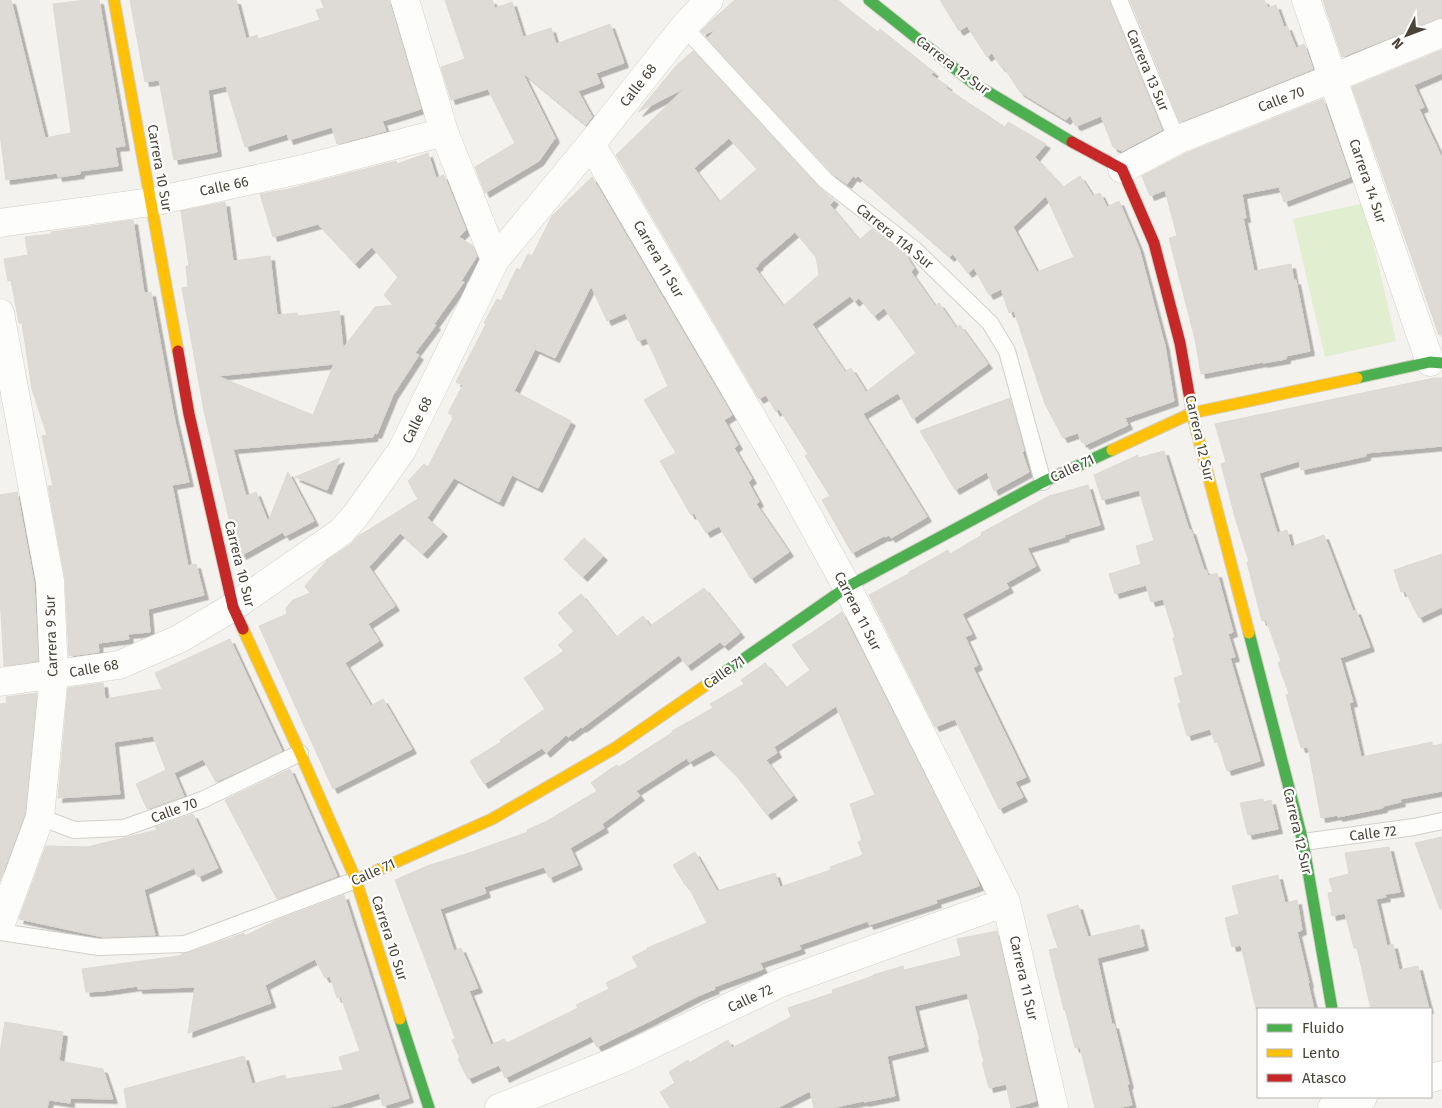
<svg xmlns="http://www.w3.org/2000/svg" width="1442" height="1108" font-family="'Fira Sans',sans-serif">
<style>
.green{fill:#e1eecf}
.building{fill:#dedbd6;stroke:#dcd9d4;fill-rule:evenodd;filter:url(#shadow)}
.lines{fill:none;stroke-linecap:round;stroke-linejoin:round}
.lane-casing{stroke:#d2d0cb;stroke-width:18}
.street-casing{stroke:#d2d0cb;stroke-width:29}
.fast-casing{stroke:#d3cfc5;stroke-width:13}
.slow-casing{stroke:#d3cfc5;stroke-width:13}
.jam-casing{stroke:#d3cfc5;stroke-width:13}
.lane{stroke:#fdfdfc;stroke-width:16}
.street{stroke:#fdfdfc;stroke-width:28}
.fast{stroke:#4caf50;stroke-width:11}
.slow{stroke:#ffc107;stroke-width:11}
.jam{stroke:#c62828;stroke-width:11}
.labels{text-anchor:middle;stroke-width:4.5;stroke-linejoin:round;paint-order:stroke}
.street-label{font-size:14px;fill:#4b4439;stroke:#fff}
</style>
<defs>
<filter id="shadow"><feDropShadow dx="4.5" dy="4.5" stdDeviation="0" flood-color="#0004"/></filter>
</defs>
<rect width="100%" height="100%" fill="#f4f2ee"/>
<path class="green" d="M1364,203L1396,341L1325,357L1293,219Z"/>
<path class="building" d="M0,0H11L45,138L71,133L53,4L86,0H99L125,146L115,147L118,166L80,171V174L58,177L57,173L6,180L0,134Z
M130,0H236L246,39L257,35L258,39L320,20L316,10L324,8L321,0H390V4L421,109L382,121L386,131L337,144L332,127L289,140L287,134L245,147L226,86L208,90L217,152L174,160L159,80L145,82Z
M445,0H492L495,8L512,2L523,37L551,28L556,44L610,24L624,63L596,73L600,83L578,91L592,117L586,125L522,72L555,138L539,161L485,193L475,167L515,143L488,89L451,100L441,67L465,59Z
M735,0H838L852,12L878,32L880,29L934,72L931,75L948,86L946,88L1005,127L1008,122L1046,144L1035,157L1063,187L1080,176L1093,196L1100,193L1107,207L1119,201L1139,248L1165,346L1174,401L1125,418L1128,425L1085,445L1084,442L1082,443L1078,433L1063,438L1045,404L1014,311L1009,313L1001,289L989,295L974,268L968,273L953,254L950,257L858,176L855,178L853,176L847,184L833,174L707,38L716,30L704,34L701,31L711,21ZM1046,196L1074,257L1037,272L1013,227Z
M940,0H1109L1162,130L1122,151L1113,147L1101,116L1077,126L1075,125L1070,115L1066,120L1020,92L1003,66L1001,67L992,53L987,57L967,26L959,31Z
M1130,0H1264L1268,8L1276,5L1284,27L1287,26L1296,48L1304,44L1313,69L1180,122Z
M1323,0H1442V18L1436,19L1342,57Z
M1442,50V73L1414,85L1424,107L1419,109L1442,158V334L1439,335L1352,87Z
M693,51L819,188L834,200L830,205L859,240L872,229L905,254L914,268L911,272L935,306L939,303L956,328L960,325L988,364L913,419L898,393L863,414L881,443L877,446L882,444L927,517L891,538L889,535L885,537L884,536L852,553L822,500L830,496L805,456L808,454L779,409L776,412L766,395L759,399L616,155L685,88L638,112L676,66ZM729,138L757,169L719,202L694,168ZM795,232L816,257L819,275L783,306L755,268L759,265L758,264ZM850,296L855,302L859,298L874,316L884,308L916,353L866,392L851,368L845,372L812,324Z
M1323,99L1350,177L1284,202L1279,187L1242,194L1246,218H1243L1254,271L1291,264L1294,281L1296,280L1310,351L1286,356V359L1263,363V362L1201,374L1195,339L1169,238L1177,236L1165,190L1150,196L1142,176L1184,154Z
M428,153L436,178L444,175L466,230L459,237L473,246L477,256L461,281L464,282L434,324L436,325L415,353L419,355L393,395L377,434L374,433L373,437L233,449L246,496L256,492L268,522L288,472L314,521L285,536L283,532L242,555L234,540L204,411L182,288L188,287L186,266H189L181,211L225,202L233,261L270,256L277,315L297,313L298,316L339,311L343,348L375,307L393,305L384,295L398,277L372,247L355,264L318,224L273,237L260,194L289,189L396,161L397,164ZM334,364L313,415L217,376Z
M592,177L732,415L724,420L738,445L734,448L752,479L748,482L759,502L756,504L789,552L751,579L719,526L706,533L694,513L691,515L660,461L676,453L644,400L668,386L646,338L638,341L625,313L607,321L591,286L555,358L535,349L514,391L571,421L538,488L512,475L499,502L454,478L427,518L443,532L423,554L400,533L369,567L395,606L368,624L379,641L345,663L371,706L383,699L412,749L333,789L259,626L287,614L286,608L293,600L310,593L305,586L327,560L350,545L357,537L418,499L408,481L424,464L428,467L454,416L448,413L463,385L456,382L486,324L484,323L497,299L501,301L517,268L520,270L528,254L532,256L552,216Z
M133,220L144,293L151,292L174,417L189,482L172,485L188,566L196,564L204,595L148,609L150,632L128,634L129,639L98,643L99,652L69,656L65,578L48,486H53L42,436L47,435L32,389L22,323H19L11,280L8,281L4,259L28,255L25,237L52,234L51,232Z
M1434,378H1442V446L1366,453V456L1301,470L1299,461L1259,473L1277,533L1287,530L1291,547L1324,535L1353,611L1356,610L1370,647L1340,658L1353,702L1349,703L1361,757L1432,742V746L1442,744V791L1400,799L1401,802L1383,806V808L1338,817V815L1321,818L1308,747L1301,748L1286,695L1289,694L1278,663L1281,661L1266,620L1262,621L1247,562H1249L1235,517L1221,464L1226,462L1215,424Z
M1010,398L1024,451L1022,452L1029,472L994,491L987,472L955,490L920,431Z
M1164,451L1189,530H1191L1204,570H1206L1208,576L1217,573L1233,632L1228,634L1235,657L1230,658L1260,761L1227,771L1218,742L1215,743L1210,729L1187,736L1178,704L1181,703L1174,678L1183,675L1173,638L1175,637L1163,599L1151,602L1146,585L1115,594L1109,574L1141,564L1136,546L1154,541L1139,490L1102,500L1094,475L1138,455V458Z
M340,458L327,490L295,477Z
M1088,485L1100,525L1064,535L1065,537L1027,548L1036,566L1006,583L1009,588L962,614L972,634L965,637L978,665L973,668L1026,777L1015,782L1023,797L999,809L955,719L935,727L869,595L910,573L909,572L948,550L950,554L982,535L981,533L1049,496Z
M17,492L34,583L38,661L4,666L0,596V495Z
M584,538L603,556L583,577L564,559Z
M1442,554V607L1419,618L1405,591L1401,592L1394,570Z
M704,588L740,633L724,646L720,642L687,666L679,655L582,728L581,727L568,737L566,735L546,753L542,748L484,784L470,761L501,742L500,740L545,709L524,678L564,651L558,645L574,631L558,613L581,594L616,637L643,616L650,626Z
M842,612L976,876L979,886L936,900L937,903L869,925L868,921L799,945L801,949L760,963L763,969L714,987L715,989L698,996L648,1022L597,1047L591,1036L505,1078L499,1065L468,1079L458,1059L460,1058L452,1040L455,1038L395,880L427,866L469,853L528,832L527,830L547,821L597,791L591,783L610,769L617,765L619,767L673,732L672,731L713,708L710,704L744,684L741,680L765,663L786,688L810,670L792,645L814,631ZM836,706L875,795L850,804L862,840L858,842L863,855L830,867L831,870L780,887L775,873L717,891L695,852L673,865L685,885L687,884L707,923L647,948L648,949L632,957L638,967L606,983L609,989L576,1005L578,1008L507,1043L504,1039L491,1045L469,991L478,988L461,948L454,951L440,909L486,893L484,887L544,867L549,878L578,865L570,848L604,828L602,824L640,796L636,791L687,758L689,762L711,750L736,775L767,815L793,796L766,760L777,753L774,747Z
M230,639L282,751L216,782L203,759L174,773L184,796L147,809L136,784L166,770L153,736L114,742L120,794L58,798L68,688L103,683L105,699L162,689L155,673Z
M37,693L25,813L0,881V704L7,703L6,697Z
M290,769L337,876L277,899L225,800Z
M1263,799L1264,802L1271,800L1278,829L1248,835L1240,803Z
M193,814L218,868L198,877L194,868L144,890L155,935L103,937L19,919L46,846L87,847L157,830L155,827Z
M1442,837V909H1440L1415,843Z
M1389,847L1400,892L1385,894L1386,897L1376,899L1387,946L1393,944L1399,970L1418,966L1429,1009H1371L1357,948H1354L1345,913L1332,916L1328,893L1333,892L1329,879L1349,874L1345,853Z
M1278,875L1285,903L1297,900L1302,930L1297,932L1309,983L1308,984L1314,1009H1256L1241,945L1232,947L1225,918L1239,914L1232,886Z
M344,895L409,1098L383,1106L379,1093L336,1106L321,1108H127L124,1089L244,1056L252,1084L285,1075L286,1079L343,1070L339,1057L360,1051L341,997L337,998L330,976L325,978L315,959L265,985L271,1003L188,1033L195,987L138,989V986L103,991L86,992L82,969L185,955L181,954L188,953L244,933L245,936L277,920Z
M1078,905L1088,937L1139,925L1144,946L1097,958L1112,1025L1114,1024L1129,1084L1127,1085L1132,1105L1117,1108H1095L1080,1047L1075,1048L1065,1009L1064,1010L1049,950L1058,948L1047,915Z
M997,931L1036,1101L1011,1108L1006,1084L989,1088L982,1062H984L978,1040H980L967,993L914,1006L924,1047L887,1056L895,1096L864,1102L863,1101L832,1108H814L810,1091L777,1108H670L660,1092L675,1083L669,1072L688,1060L689,1063L728,1040L732,1048L791,1017L788,1008L833,993L832,990L873,976V975L903,966L904,970L961,956L957,939Z
M5,1022L63,1032L59,1061L103,1069L113,1099L70,1098V1103L49,1100L47,1108H0V1053Z"/>
<g class="lines">
<defs>
<path id="lane" d="M1119,0L1177,140
M684,27L826,181L914,249L990,323L1007,351L1043,482
M40,817L74,830L124,828L202,800L300,753
M1303,842L1414,827L1442,821
M0,932L99,947L185,944L356,880"/>
<path id="street" d="M405,0L444,132L495,260
M1306,0L1430,362
M591,144L781,467L847,587L1006,902L1054,1108
M1122,169L1177,140L1333,78L1442,33
M0,223L151,202L303,169L444,132
M0,313L50,581L54,675L40,817L0,926
M0,682L119,665L179,639L233,607L341,532L356,515L402,450L495,260L591,144L684,27L709,0
M1431,1078L1442,1075
M499,1108L619,1060L780,983L1006,902
M1332,1108L1349,1101L1363,1097"/>
<path id="fast" d="M869,0L973,83L1072,142
M1357,378L1430,362L1442,363
M1249,633L1303,842L1332,1009
M712,681L847,587L1043,482L1112,450
M400,1019L429,1108"/>
<path id="slow" d="M114,0L178,351
M1189,394L1192,413L1249,633
M1112,450L1192,413L1357,378
M243,629L300,753L356,880L400,1019
M356,880L492,819L615,748L712,681"/>
<path id="jam" d="M1072,142L1122,169L1154,243L1180,343L1189,394
M178,351L189,414L233,607L243,629"/>
</defs>
<use href="#lane" class="lane-casing"/>
<use href="#street" class="street-casing"/>
<use href="#fast" class="fast-casing"/>
<use href="#slow" class="slow-casing"/>
<use href="#jam" class="jam-casing"/>
<use href="#lane" class="lane"/>
<use href="#street" class="street"/>
<use href="#fast" class="fast"/>
<use href="#slow" class="slow"/>
<use href="#jam" class="jam"/>
</g>
<g class="labels">
<g class="street-label">
<text transform="translate(953 65) rotate(37)" y="5">Carrera 12 Sur</text>
<text transform="translate(1148 70) rotate(67)" y="5">Carrera 13 Sur</text>
<text transform="translate(638 85) rotate(-52)" y="5">Calle 68</text>
<text transform="translate(1281 99) rotate(-21)" y="5">Calle 70</text>
<text transform="translate(160 168) rotate(80)" y="5">Carrera 10 Sur</text>
<text transform="translate(1368 181) rotate(71)" y="5">Carrera 14 Sur</text>
<text transform="translate(224 186) rotate(-12)" y="5">Calle 66</text>
<text transform="translate(895 236) rotate(39)" y="5">Carrera 11A Sur</text>
<text transform="translate(659 259) rotate(60)" y="5">Carrera 11 Sur</text>
<text transform="translate(417 420) rotate(-64)" y="5">Calle 68</text>
<text transform="translate(1200 438) rotate(77)" y="5">Carrera 12 Sur</text>
<text transform="translate(1072 468) rotate(-25)" y="5">Calle 71</text>
<text transform="translate(240 564) rotate(76)" y="5">Carrera 10 Sur</text>
<text transform="translate(858 611) rotate(63)" y="5">Carrera 11 Sur</text>
<text transform="translate(51 636) rotate(-92)" y="5">Carrera 9 Sur</text>
<text transform="translate(94 668) rotate(-10)" y="5">Calle 68</text>
<text transform="translate(724 672) rotate(-35)" y="5">Calle 71</text>
<text transform="translate(174 810) rotate(-20)" y="5">Calle 70</text>
<text transform="translate(1298 831) rotate(77)" y="5">Carrera 12 Sur</text>
<text transform="translate(1373 833) rotate(-7)" y="5">Calle 72</text>
<text transform="translate(373 872) rotate(-24)" y="5">Calle 71</text>
<text transform="translate(390 938) rotate(72)" y="5">Carrera 10 Sur</text>
<text transform="translate(1024 978) rotate(77)" y="5">Carrera 11 Sur</text>
<text transform="translate(750 998) rotate(-25)" y="5">Calle 72</text>
</g>
</g>
<rect x="1257" y="1008" width="175" height="90" fill="#ffffff" stroke="#b7b4b0"/>
<rect x="1267" y="1024" width="25" height="8" fill="#4caf50" stroke="#b7b4b0"/>
<text x="1302" y="1033" font-size="15" fill="#4b4439">Fluido</text>
<rect x="1267" y="1049" width="25" height="8" fill="#ffc107" stroke="#b7b4b0"/>
<text x="1302" y="1058" font-size="15" fill="#4b4439">Lento</text>
<rect x="1267" y="1074" width="25" height="8" fill="#c62828" stroke="#b7b4b0"/>
<text x="1302" y="1083" font-size="15" fill="#4b4439">Atasco</text>
<g transform="translate(1407 35) rotate(228)" stroke="#ffffff" stroke-width="4" paint-order="stroke">
<path d="M0-4L9 19L0 12L-9 19Z" fill="#4b4439"/>
<text y="-8" font-size="14" font-weight="bold" text-anchor="middle" fill="#4b4439">N</text>
</g>
</svg>
